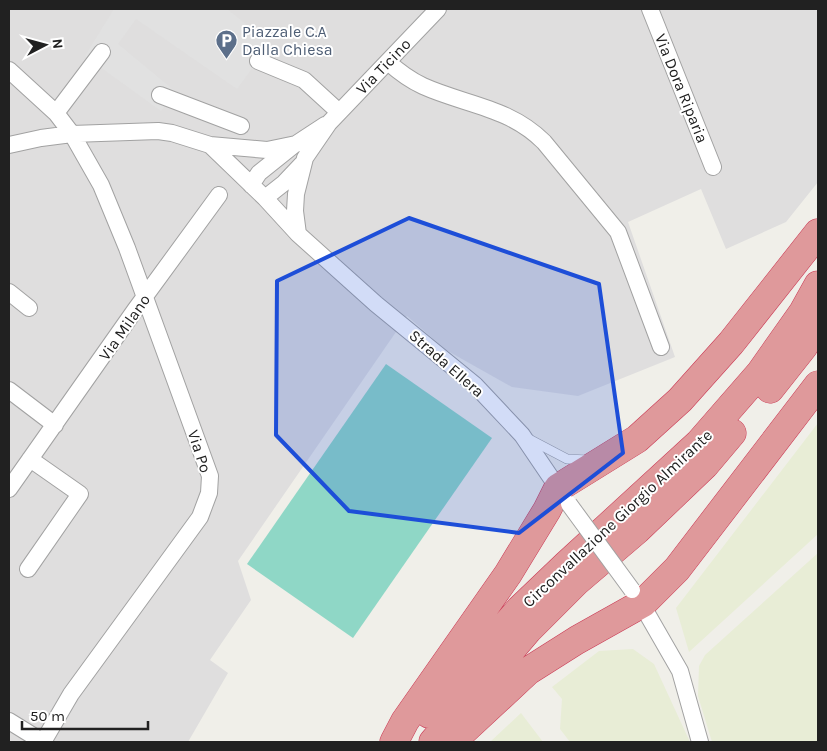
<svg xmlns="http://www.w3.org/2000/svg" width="827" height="751" font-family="Karla,sans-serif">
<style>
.residential{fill:#dfdede}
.farmland{fill:#e8edd6}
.pitch{fill:#8fd7c6}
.parking{fill:#e1e1e1}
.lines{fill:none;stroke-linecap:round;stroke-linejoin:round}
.lane-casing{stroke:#a2a2a2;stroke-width:10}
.street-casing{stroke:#a2a2a2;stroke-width:18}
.highway-casing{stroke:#ca3a55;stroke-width:29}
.lane{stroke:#fff;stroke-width:9}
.street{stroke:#fff;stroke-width:16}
.highway{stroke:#df999b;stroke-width:28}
.street-bridge-casing{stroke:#a2a2a2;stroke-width:18;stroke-linecap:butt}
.street-bridge{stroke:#fff;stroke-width:16}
.marked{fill:#1d4ed8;fill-opacity:0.2;stroke:#1d4ed8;stroke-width:4;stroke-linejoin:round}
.labels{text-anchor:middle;stroke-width:4;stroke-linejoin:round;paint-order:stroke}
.service-label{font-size:16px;fill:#4e5e75;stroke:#fff;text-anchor:start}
.street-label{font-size:16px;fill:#212121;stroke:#fff}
</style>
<rect width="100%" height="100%" fill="#f0efe9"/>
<path class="residential" d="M9,9H818V182L786,222L726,249L701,189L628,222L675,357L578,396L512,387L446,350L407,316L238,561L251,600L210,660L228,673L188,742H9Z"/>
<path class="farmland" d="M818,423V534L689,652L676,608Z
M818,553V742H712L698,696L699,666L705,655Z
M633,649L654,664L690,742H570L560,729L562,699L552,687L599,651Z
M521,713L543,742H490Z"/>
<path class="pitch" d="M386,364L492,438L353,638L247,564Z"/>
<path class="parking" d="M114,9H227L270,44L237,89L136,19L118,44L176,92L161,111L85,56Z"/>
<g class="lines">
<defs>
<path id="lane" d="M529,439L567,459L588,460"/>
<path id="street" d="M650,9L713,167
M258,61L304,80L339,112
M388,62C398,71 410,80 423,86C465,105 509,107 544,142L618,232L661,347
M9,70L56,113L72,134L101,185L127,248L210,476L209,493L200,517L71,694L43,742
M160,95L241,126
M56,113L102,52
M9,145L41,138L72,134L158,131L172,133L210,145L265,198L298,234L376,304L475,385L522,435L562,494
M210,145L267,150L296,144L325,125
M251,185L259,173L294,145
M265,198L284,183L302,164
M298,234L295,211L296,194L305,158L329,123L438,9
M9,292L29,308
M9,390L55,425
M9,489L135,310L219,195
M28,569L80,494L30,459
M638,598L680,671L700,742
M9,721L43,742"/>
<path id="highway" d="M770,389L804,346L818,322
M429,714L520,609L566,565L699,443L760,373L803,312L818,285
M457,737L528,671L577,640L643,603L677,569L818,385
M394,742L405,721L508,574L547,510L558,488L637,439L680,400L731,343L818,233
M433,742L528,630L576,582L637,530L705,465L732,433"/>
</defs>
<use href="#lane" class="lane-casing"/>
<use href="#street" class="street-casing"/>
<use href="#highway" class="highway-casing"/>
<use href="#lane" class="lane"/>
<use href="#street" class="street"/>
<use href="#highway" class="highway"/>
<defs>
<path id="street-bridge" d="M569,504L632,590"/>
</defs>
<use href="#street-bridge" class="street-bridge-casing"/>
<use href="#street-bridge" class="street-bridge"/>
</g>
<path class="marked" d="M409,218L599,284L623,453L519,533L349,511L276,435L277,281Z"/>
<defs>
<symbol id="parking-pin" viewBox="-11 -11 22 30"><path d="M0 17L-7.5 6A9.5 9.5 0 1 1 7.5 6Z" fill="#5c6f8a" stroke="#fff"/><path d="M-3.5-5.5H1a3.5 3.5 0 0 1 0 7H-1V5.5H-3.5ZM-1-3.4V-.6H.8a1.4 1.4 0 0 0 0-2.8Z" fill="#fff"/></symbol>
</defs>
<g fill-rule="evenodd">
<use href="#parking-pin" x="214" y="28" width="25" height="34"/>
</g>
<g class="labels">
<g class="service-label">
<text x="242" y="37">Piazzale C.A<tspan x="242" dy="18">Dalla Chiesa</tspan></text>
</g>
<g class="street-label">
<text transform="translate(383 66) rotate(-46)" y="6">Via Ticino</text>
<text transform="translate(682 88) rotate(68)" y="6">Via Dora Riparia</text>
<text transform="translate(124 327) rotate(-55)" y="6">Via Milano</text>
<text transform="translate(447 363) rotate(41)" y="6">Strada Ellera</text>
<text transform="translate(200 451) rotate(72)" y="6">Via Po</text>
<text transform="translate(617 518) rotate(-43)" y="6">Circonvallazione Giorgio Almirante</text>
</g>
</g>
<rect width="827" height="751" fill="none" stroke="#212121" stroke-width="20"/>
<g transform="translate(45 45) rotate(84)" stroke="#ffffff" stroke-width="4" paint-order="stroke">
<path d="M0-4L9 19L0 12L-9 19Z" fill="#212121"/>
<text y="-8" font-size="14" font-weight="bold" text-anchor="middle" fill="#212121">N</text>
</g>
<path d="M22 721v8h126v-8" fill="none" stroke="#212121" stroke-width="2.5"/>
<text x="30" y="721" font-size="15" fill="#212121" stroke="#ffffff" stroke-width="4" paint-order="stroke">50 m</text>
</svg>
